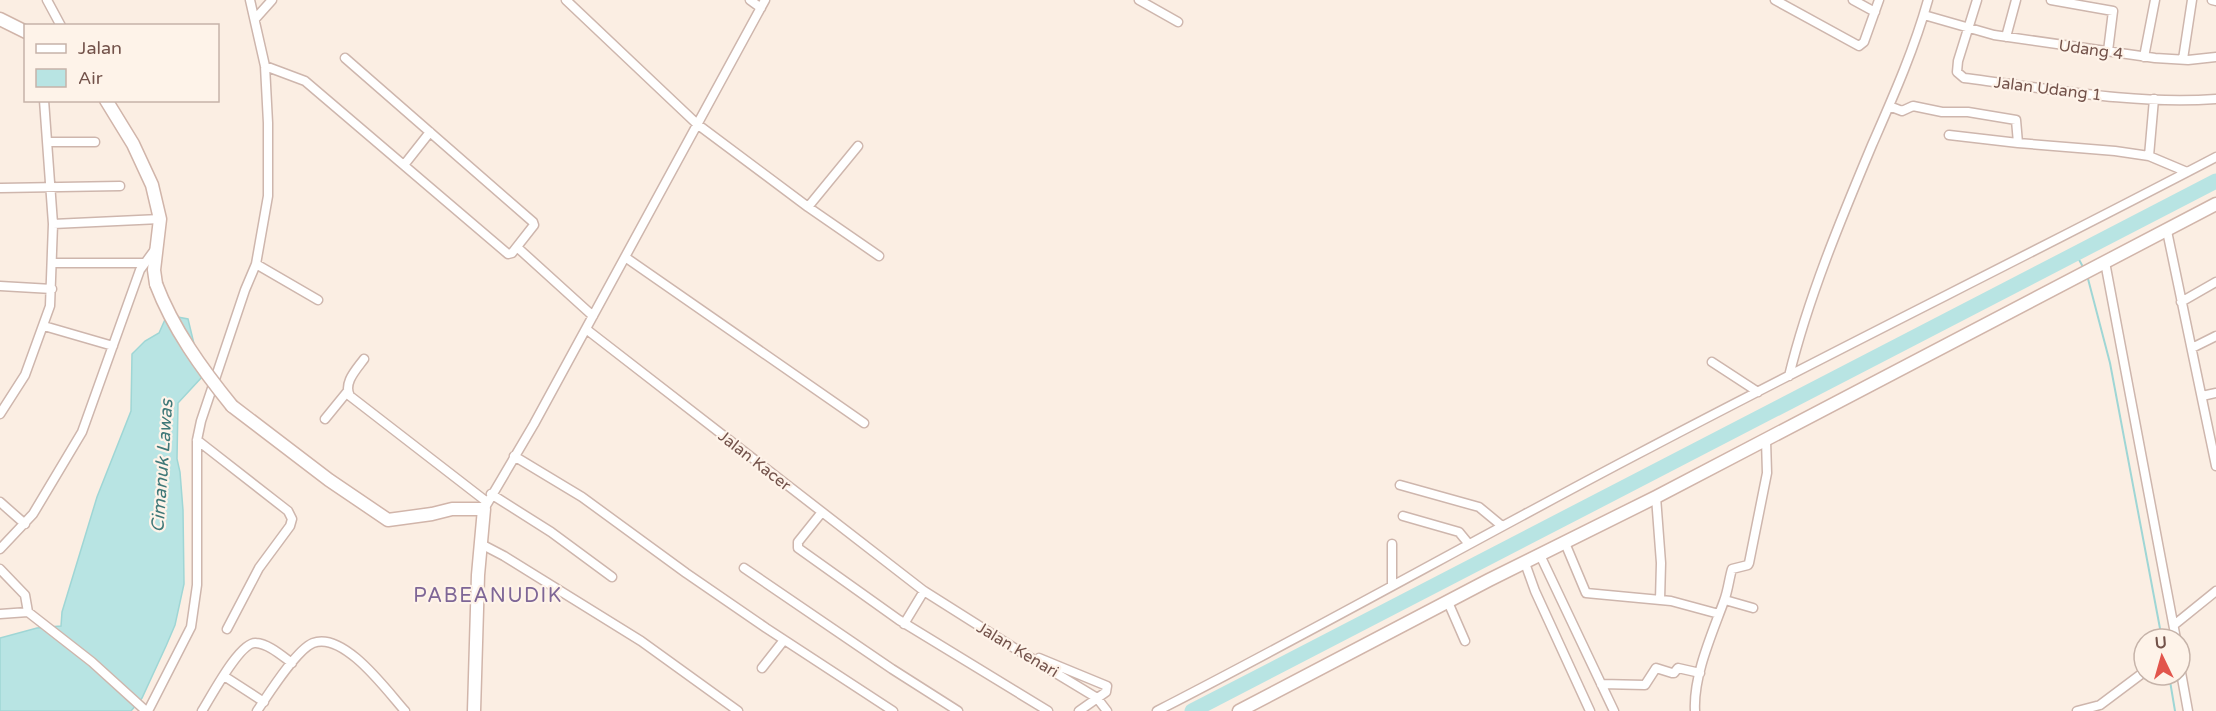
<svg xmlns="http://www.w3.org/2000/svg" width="2216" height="711" font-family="'Varela Round',sans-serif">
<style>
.water{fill:#b8e4e3;stroke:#9fd6d5;stroke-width:1.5}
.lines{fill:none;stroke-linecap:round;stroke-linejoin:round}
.stream{stroke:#9fd6d5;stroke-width:2}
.river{stroke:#b8e4e3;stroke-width:15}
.street-casing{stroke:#ceb6ad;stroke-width:11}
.secondary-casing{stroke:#d1b5aa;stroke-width:15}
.street{stroke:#fff;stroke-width:8}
.secondary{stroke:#fff;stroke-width:12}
.secondary-bridge-casing{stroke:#d1b5aa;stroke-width:15;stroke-linecap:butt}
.secondary-bridge{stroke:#fff;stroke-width:12}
.labels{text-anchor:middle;stroke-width:4.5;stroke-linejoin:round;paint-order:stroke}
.street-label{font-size:16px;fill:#73524a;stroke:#fef3e9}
.water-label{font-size:18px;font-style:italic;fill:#3f7878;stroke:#fef3e9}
.quarter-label{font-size:20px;letter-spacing:1.5px;fill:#7e6696;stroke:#fef3e9}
</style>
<rect width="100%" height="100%" fill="#fbeee3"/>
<path class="water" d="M167,315L188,319L202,377L178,403L177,459L180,472L183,510L184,584L175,625L166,646L142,698L131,711H0V638L37,628L61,626L62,612L97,497L131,411L132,354L145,341L159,333Z"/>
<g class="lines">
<path class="stream" d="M2076,254L2083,267
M2087,275L2110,363L2162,639
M2169,675L2175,711"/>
<path class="river" d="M1192,711L2216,181"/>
<defs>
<path id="street" d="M47,0L61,26
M566,0L697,124L808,207L879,256
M750,0L761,8
M1139,0L1178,22
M1775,0L1859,46L1864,42L1879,0
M1853,0L1875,12
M1977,0L1958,61L1957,72L1964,78C2046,88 2132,105 2216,99
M2051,0L2113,11L2108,51
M2212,0L2216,1
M1924,15L1994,35L2155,58L2188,60L2216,57
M255,19L272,0
M2006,37L2016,0
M2144,57L2155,0
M2183,59L2192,0
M265,66L305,81L508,254L512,253L534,225L533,222L345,58
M1889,106L1902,111L1913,106L1942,112H1968L2016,120L2018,143
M1949,135L2018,143L2115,151L2149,156L2187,172
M47,142H95
M2149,156L2154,99
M404,165L430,132
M1,188L120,186
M808,207L858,146
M53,224L160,219
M2167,231L2216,466
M518,248L593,316
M625,257L864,423
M2105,262L2176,639
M52,263H143
M256,264L318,300
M0,286L52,289
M2181,302L2216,282
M44,326L113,346
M586,329L924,591L1011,646L1097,698L1107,711
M2192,348L2216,336
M364,359C356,370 343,383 350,396L487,502
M1712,362L1758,392
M1789,376C1808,298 1841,219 1872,145C1893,97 1914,50 1928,0
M2202,396L2216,393
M0,414L25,375L50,306L53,224L44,100
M325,419L347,392
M197,440L288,511L292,519L290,526L259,568L227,629
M514,456L582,497L686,573L766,628L893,711
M1400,485L1479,507L1502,526
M491,494L551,532L612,577
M1656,497L1661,563L1660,600
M0,502L25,524
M484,509L534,424L765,0
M822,512L798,542V548L899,620L1048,711
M1403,516L1459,532L1468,543
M1565,543L1586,593L1671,601L1719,614
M481,544L504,556L641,641L738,711
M1392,544V585
M0,549L33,514L82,432L140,270L156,248
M1540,555L1614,711
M1525,563L1535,591L1590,711
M744,568L892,669L958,711
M0,569L25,595L28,612
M1725,600L1753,608
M1448,602L1465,641
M0,614L28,612L92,662L146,711
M904,624L924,591
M2174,625L2216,591
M1039,658L1107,686L1106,692L1079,711
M2180,667L2188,711
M762,668L784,640
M224,676L264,702
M1601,684L1645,685L1656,668L1672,673H1674L1678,668L1700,673
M148,711L191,627L197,585V440L201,421L245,290L256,264L268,196V123L265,66L250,0
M202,711C211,697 240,641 256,643C269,644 282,656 292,663
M257,711C268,695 296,650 313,643C344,631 387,691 405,711
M1157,711C1317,629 1474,540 1634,456C1827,354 2023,258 2216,157
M1695,711C1693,676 1712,634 1724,601C1728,591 1729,579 1732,569L1748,565L1749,563L1767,473L1766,440
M2077,711L2100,705L2144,672"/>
<path id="secondary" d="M0,19L26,32
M106,100L133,144L152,185L160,219L154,270L156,284
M232,406L329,480L388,520L432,514L452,509H484L478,575L474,711
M1239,711L1489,580L1656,497L2216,204"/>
</defs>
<use href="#street" class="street-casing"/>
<use href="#secondary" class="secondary-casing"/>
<use href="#street" class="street"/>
<use href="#secondary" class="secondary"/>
<defs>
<path id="secondary-bridge" d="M156,284C173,329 202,369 232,406"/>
</defs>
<use href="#secondary-bridge" class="secondary-bridge-casing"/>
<use href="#secondary-bridge" class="secondary-bridge"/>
</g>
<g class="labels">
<g class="street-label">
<text transform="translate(2091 49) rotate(8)" y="6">Udang 4</text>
<text transform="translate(2048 88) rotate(7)" y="6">Jalan Udang 1</text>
<text transform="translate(755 460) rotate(38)" y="6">Jalan Kacer</text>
<text transform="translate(1018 649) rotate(31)" y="6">Jalan Kenari</text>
</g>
<g class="water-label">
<text transform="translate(162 466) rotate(-86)" y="6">Cimanuk Lawas</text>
</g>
<g class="quarter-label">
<text x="488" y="602">PABEANUDIK</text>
</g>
</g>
<rect x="24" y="24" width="195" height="78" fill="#fef3e9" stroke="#c6b3a9" stroke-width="1.5"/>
<rect x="36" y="44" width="30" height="9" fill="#ffffff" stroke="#c6b3a9" stroke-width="1.5"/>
<text x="78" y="54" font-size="18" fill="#73524a">Jalan</text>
<rect x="36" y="69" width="30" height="18" fill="#b8e4e3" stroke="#c6b3a9" stroke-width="1.5"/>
<text x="78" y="84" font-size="18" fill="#73524a">Air</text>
<g transform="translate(2162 657) rotate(355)"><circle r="28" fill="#fef3e9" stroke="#c6b3a9" stroke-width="1.5"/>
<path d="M0-4.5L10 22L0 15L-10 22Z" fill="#e2554c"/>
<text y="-9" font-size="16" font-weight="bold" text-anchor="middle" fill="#73524a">U</text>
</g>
</svg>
